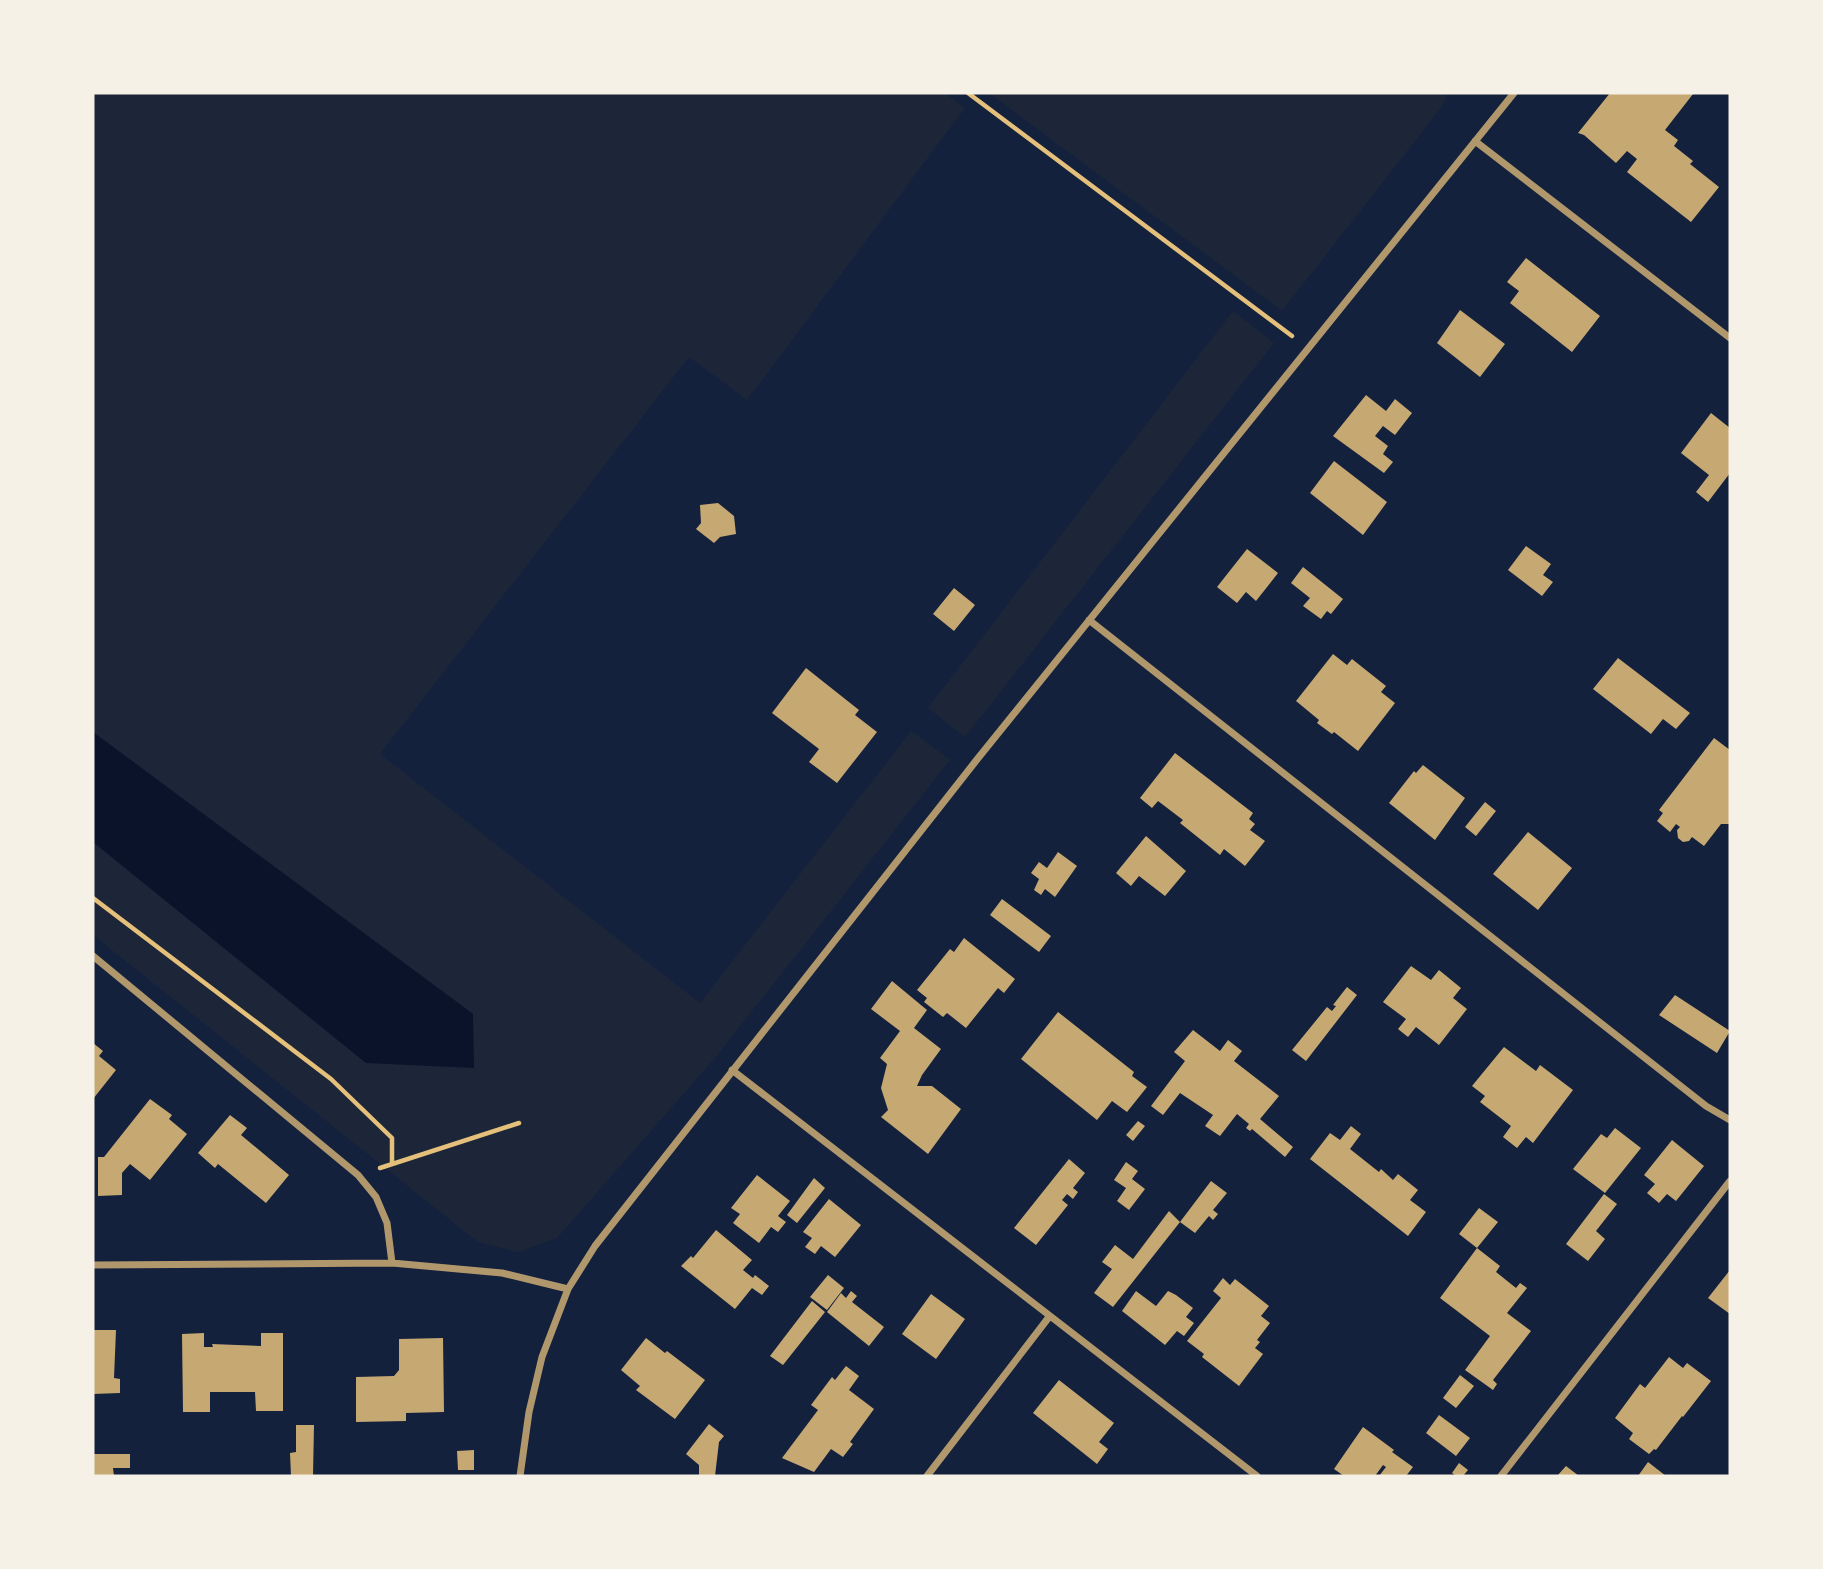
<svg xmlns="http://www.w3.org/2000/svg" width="1823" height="1569" font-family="Helvetica,sans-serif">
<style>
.green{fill:#1d2539}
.water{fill:#0b132b}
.building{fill:#c6a872}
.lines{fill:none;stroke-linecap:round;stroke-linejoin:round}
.path{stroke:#e5c07b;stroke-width:4.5}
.minor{stroke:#b1986c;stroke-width:7}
</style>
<rect width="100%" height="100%" fill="#14213d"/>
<path class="green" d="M93,93H945L965,108L747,400L689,357L380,754L700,1003L911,731L950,760L715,1058L557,1238L518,1252L478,1242L93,935V842L366,1063L473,1014L93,732Z
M989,93H1447L1444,104L1282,311Z
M1233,311L1274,343L965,737L928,708Z"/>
<path class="water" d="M93,732L473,1014L474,1068L366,1063L93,842Z"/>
<path class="building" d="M1610,93L1693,94L1665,130L1678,140L1674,146L1693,161L1690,164L1719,187L1691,222L1627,172L1637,159L1627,151L1616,163L1584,135L1578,133Z
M1526,258L1600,316L1572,352L1510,303L1519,291L1507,282Z
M1460,310L1505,344L1480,377L1437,343Z
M1366,395L1386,411L1395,399L1412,413L1395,435L1383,426L1375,436L1388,446L1383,454L1393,462L1384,473L1333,436Z
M1711,413L1730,428V473L1708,502L1696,492L1709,475L1681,453Z
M1334,461L1387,502L1363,535L1310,493Z
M718,503L734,516L736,534L720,537L714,543L696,529L701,523L700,505Z
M1526,546L1551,564L1543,575L1553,582L1542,596L1508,570Z
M1247,549L1278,573L1256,601L1246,592L1237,603L1217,587Z
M1303,567L1343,599L1331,614L1327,611L1321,619L1303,606L1310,598L1291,583Z
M954,588L975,605L954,631L933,614Z
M1333,654L1347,665L1352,659L1386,686L1381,692L1395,703L1358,751L1334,732L1332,734L1317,723L1319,720L1296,701Z
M1618,658L1690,713L1676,729L1663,719L1651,734L1593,689Z
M806,668L859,710L855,715L877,732L837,783L809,762L819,749L772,713Z
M1714,738L1730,750V824H1721L1704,846L1692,837L1689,841L1683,842L1678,838L1677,830L1680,827L1676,824L1670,832L1657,821L1663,813L1659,810Z
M1175,753L1253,813L1249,819L1255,824L1250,830L1265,841L1245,866L1224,849L1220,855L1180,823L1183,820L1158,801L1152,808L1140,798Z
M1423,765L1465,798L1435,840L1389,803L1414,771L1416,773Z
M1485,802L1496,811L1476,836L1465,827Z
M1528,832L1572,868L1538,910L1493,874Z
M1146,836L1186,871L1165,896L1139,876L1131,886L1116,873Z
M1058,852L1077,866L1055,897L1045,889L1041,895L1034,890L1039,879L1031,873L1039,862L1047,868Z
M1002,899L1051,936L1039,952L990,915Z
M964,938L1015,979L1004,993L998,988L966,1028L947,1013L943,1017L924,1002L927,998L917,990L950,949L954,952Z
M1411,966L1431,980L1439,970L1461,988L1453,998L1467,1009L1439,1045L1416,1027L1408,1037L1398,1029L1406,1019L1383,1002Z
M892,981L927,1010L914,1028L941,1049L922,1075L917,1086H932L961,1109L928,1154L881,1117L888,1110L881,1088L887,1064L880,1058L900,1031L871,1009Z
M1347,987L1357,995L1306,1061L1292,1050L1327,1007L1332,1011L1336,1006L1333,1005Z
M1675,995L1730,1031L1717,1053L1659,1015Z
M1058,1012L1134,1072L1132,1076L1147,1087L1127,1112L1112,1101L1097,1120L1021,1059Z
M1193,1030L1220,1051L1228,1040L1242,1051L1234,1061L1279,1096L1260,1119L1293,1147L1285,1157L1252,1129L1250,1131L1246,1128L1249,1124L1237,1114L1220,1136L1205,1126L1213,1115L1180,1093L1163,1115L1151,1106L1185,1061L1174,1052Z
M93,1043L103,1051L99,1056L116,1070L93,1099Z
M1504,1047L1536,1071L1540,1065L1573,1090L1533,1143L1526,1137L1517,1148L1503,1137L1511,1126L1480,1102L1485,1096L1472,1086Z
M150,1099L172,1115L169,1119L187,1134L150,1180L130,1164L122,1173V1195L98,1196V1157H104Z
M230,1115L247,1128L241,1135L289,1175L266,1203L218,1164L215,1168L198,1153Z
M1138,1121L1145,1126L1133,1141L1126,1135Z
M1351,1126L1361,1134L1350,1149L1379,1172L1381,1169L1393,1180L1398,1174L1418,1190L1410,1200L1426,1212L1408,1236L1310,1159L1330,1133L1340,1140Z
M1615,1128L1641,1148L1605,1193L1573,1169L1601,1134L1607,1138Z
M1672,1140L1704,1166L1676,1201L1667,1194L1659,1203L1647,1193L1655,1184L1644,1175Z
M1069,1159L1085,1173L1073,1188L1078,1192L1073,1199L1067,1194L1062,1200L1068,1205L1036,1245L1014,1228Z
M1126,1162L1138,1171L1132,1179L1145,1189L1129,1210L1117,1201L1126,1188L1114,1180Z
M757,1175L790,1201L778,1216L786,1222L778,1232L771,1227L759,1243L733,1223L740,1214L731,1208Z
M814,1178L825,1188L797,1223L787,1215Z
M1211,1181L1227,1193L1213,1210L1218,1214L1213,1220L1209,1216L1195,1233L1180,1222Z
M1604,1194L1617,1204L1596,1231L1605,1239L1588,1261L1566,1244Z
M829,1199L861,1225L835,1257L821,1246L815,1254L805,1247L812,1238L803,1232Z
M1479,1208L1498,1222L1477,1248L1459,1234Z
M1169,1211L1180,1222L1113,1307L1094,1293L1112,1269L1102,1262L1115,1245L1133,1259Z
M716,1230L752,1260L743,1270L753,1278L755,1275L769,1286L762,1295L752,1288L735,1309L681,1266L691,1256L693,1258Z
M1477,1248L1500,1266L1496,1272L1516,1288L1520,1283L1527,1288L1507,1313L1531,1331L1493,1380L1497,1384L1493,1390L1465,1370L1490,1336L1440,1298Z
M1730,1270V1314L1708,1298Z
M828,1275L844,1288L827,1310L810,1297Z
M1223,1278L1230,1285L1235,1279L1269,1306L1261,1316L1270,1323L1257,1340L1260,1342L1255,1348L1263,1354L1239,1386L1202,1357L1204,1354L1187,1341L1221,1298L1213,1291Z
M851,1291L857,1296L852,1302L884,1327L869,1346L827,1312L841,1293L846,1298Z
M1136,1291L1156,1306L1168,1291L1176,1295L1193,1308L1186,1317L1194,1323L1184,1336L1177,1331L1165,1345L1122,1311Z
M931,1294L965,1319L936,1359L902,1334Z
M812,1301L825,1312L783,1365L770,1356Z
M93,1330H116L114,1378L120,1379V1393L93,1394Z
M204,1333V1347H213L212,1344L261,1346V1333H283V1411H256L255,1392H210V1412H183L182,1334Z
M443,1338L444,1412L406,1413V1421L356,1422V1377L394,1376L399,1370V1339Z
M646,1338L665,1353L667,1351L705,1380L675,1419L636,1390L640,1386L621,1370Z
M1669,1357L1683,1368L1687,1363L1711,1381L1683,1417L1682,1416L1656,1450L1654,1449L1649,1454L1629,1439L1633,1433L1615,1418L1640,1384L1645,1388Z
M846,1366L859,1376L849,1390L874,1409L850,1442L853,1444L843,1457L831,1449L814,1472L782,1458L818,1410L811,1405L832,1377L835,1380Z
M1460,1375L1474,1386L1456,1408L1443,1398Z
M1059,1380L1114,1423L1099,1442L1108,1449L1097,1464L1033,1413Z
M1439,1415L1470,1438L1456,1456L1426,1433Z
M709,1424L724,1436L719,1442L715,1476H699V1465L686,1454Z
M296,1425H314L313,1476H291L290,1453L296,1452Z
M1363,1427L1394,1450L1392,1452L1413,1467L1406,1476H1379L1386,1467L1383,1465L1375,1476H1344L1334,1469Z
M474,1450V1470H458L457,1451Z
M93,1454H130V1468H113L114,1476H93Z
M1648,1462L1666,1476H1638Z
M1459,1463L1468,1470L1463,1476H1456L1452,1473Z
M1566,1466L1579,1476H1557Z"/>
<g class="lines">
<path class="path" d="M968,93L1292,336
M93,898L331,1079L392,1138V1164
M380,1168L519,1123"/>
<path class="minor" d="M1475,141L1730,338
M1089,620L1706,1106L1730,1120
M93,956L358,1175L376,1197L387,1223L392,1263
M732,1070L1257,1476
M93,1265L392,1263L502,1273L568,1289
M520,1476L529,1412L542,1357L568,1289L595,1246L975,762L1514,93
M927,1476L1049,1317
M1501,1476L1730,1181"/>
</g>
<rect width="1823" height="1569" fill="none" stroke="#f6f1e7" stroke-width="189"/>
</svg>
